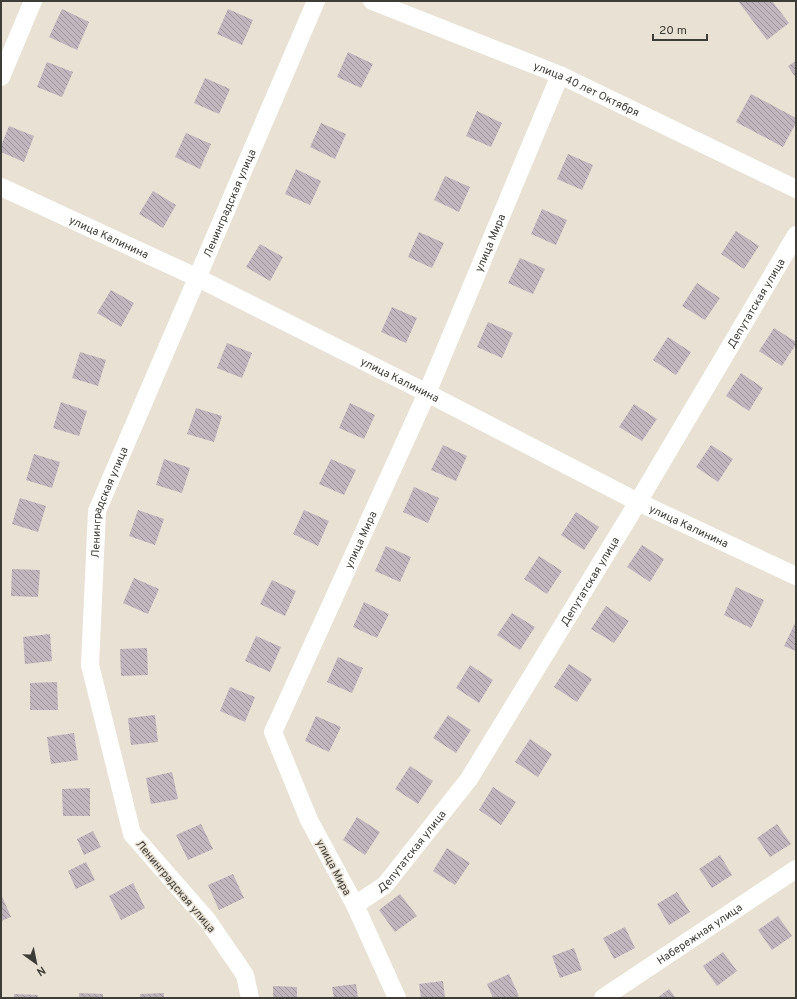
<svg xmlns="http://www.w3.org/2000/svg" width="797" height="999" font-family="Overpass,sans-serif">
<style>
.building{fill:url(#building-back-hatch)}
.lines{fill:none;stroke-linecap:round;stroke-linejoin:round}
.street{stroke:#fff;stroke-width:18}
.labels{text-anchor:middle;stroke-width:3;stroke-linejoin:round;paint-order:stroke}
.street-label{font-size:11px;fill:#3e3c37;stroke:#e8e1d4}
</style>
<defs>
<pattern id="building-back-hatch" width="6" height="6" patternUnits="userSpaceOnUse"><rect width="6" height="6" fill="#c1b5be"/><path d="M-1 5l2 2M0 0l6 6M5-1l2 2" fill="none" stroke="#9e949b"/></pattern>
</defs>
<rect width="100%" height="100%" fill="#e8e1d4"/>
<path class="building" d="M738,1H772L789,23L767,40Z
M62,9L89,22L77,50L49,37Z
M228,9L253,20L242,45L217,34Z
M348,52L373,64L361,88L337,77Z
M796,61V78L788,66Z
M47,62L73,72L62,97L37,87Z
M205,78L230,89L219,114L194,103Z
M751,94L796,118V123L783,147L736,122Z
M477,111L502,123L491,147L466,136Z
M321,123L346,134L335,159L310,147Z
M9,126L34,136L24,162L1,152V146Z
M186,133L211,144L200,169L175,157Z
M568,154L593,165L582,190L557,179Z
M296,169L321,181L310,205L285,194Z
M445,176L470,187L459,212L434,200Z
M153,191L176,205L163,228L139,214Z
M542,209L567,220L556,245L531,234Z
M736,231L759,246L744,269L721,254Z
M419,232L444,243L432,268L408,257Z
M260,244L283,257L270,281L246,267Z
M520,258L545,269L533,294L508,283Z
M697,283L720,298L705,320L682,306Z
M111,290L134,303L121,327L97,313Z
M392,307L417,318L406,343L381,332Z
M488,322L513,333L502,358L477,347Z
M774,328L796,342V344L782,366L759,351Z
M668,337L691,352L676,375L653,360Z
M227,343L252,353L242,378L217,368Z
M80,352L106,360L98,386L72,378Z
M741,373L763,388L749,411L726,396Z
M61,402L87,411L79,436L53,428Z
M350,403L375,415L364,439L339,428Z
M634,404L657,419L642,441L619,427Z
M196,408L222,416L214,442L187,434Z
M443,445L467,456L456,481L431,470Z
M711,445L733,459L718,482L696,467Z
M34,454L60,462L52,488L26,480Z
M164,459L190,468L182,493L156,485Z
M331,459L356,470L344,495L319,484Z
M414,487L439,498L428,523L403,512Z
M20,498L46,506L38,532L12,524Z
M138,510L164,519L155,545L129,536Z
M304,510L329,521L318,546L293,534Z
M576,512L599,527L584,550L561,535Z
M642,545L664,559L650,582L627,567Z
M386,546L411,557L400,582L375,571Z
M539,556L562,571L547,594L524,579Z
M12,569L40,570L38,597L11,596Z
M134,578L159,589L148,614L123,603Z
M272,580L296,591L285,616L260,604Z
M736,587L764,600L751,628L724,615Z
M364,602L389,614L377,638L353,627Z
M606,606L629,621L614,643L591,629Z
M512,613L535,627L520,650L497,635Z
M796,621V651L784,646Z
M50,634L52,661L25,664L23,637Z
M256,636L281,647L270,672L245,661Z
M147,648L148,675L121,676L120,649Z
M338,657L363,668L352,693L327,682Z
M569,664L592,679L577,702L554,687Z
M470,665L493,680L479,703L456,688Z
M57,682L58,710H30V683Z
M230,687L255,697L245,722L220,711Z
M155,715L158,742L131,745L128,718Z
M448,715L471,730L456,753L433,738Z
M316,716L341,727L329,752L305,741Z
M74,733L78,760L51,764L47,737Z
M530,739L552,754L538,777L515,762Z
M410,766L433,781L418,804L395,789Z
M172,772L178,799L151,804L146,778Z
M493,787L516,802L501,825L479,810Z
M90,788V816H63L62,789Z
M357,817L380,832L365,855L343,840Z
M201,824L213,849L188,860L176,835Z
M777,824L791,844L770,857L757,838Z
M93,831L101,847L84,855L77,839Z
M447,848L470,863L455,885L433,871Z
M720,855L732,875L712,888L699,869Z
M86,862L95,880L76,889L68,871Z
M233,874L244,898L219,910L208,885Z
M133,883L145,908L121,920L109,896Z
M677,892L690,912L669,925L657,904Z
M1,894L11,917L1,921Z
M400,894L417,916L395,932L379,910Z
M778,916L792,936L772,950L758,930Z
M625,927L635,948L614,959L603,938Z
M574,948L582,970L560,978L552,956Z
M723,952L737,971L717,986L703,966Z
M509,974L519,996L514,998H493L487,984Z
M443,981L445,998H421L419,984Z
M356,984L358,998H334L332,987Z
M273,986L297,987V998H273Z
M669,989L676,998H657Z
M79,993L103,994V998H79Z
M164,993V998H140V994Z
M14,994L38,995V998H14Z"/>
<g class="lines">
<g class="street">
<path id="s1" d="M372,1L560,75L796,189"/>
<path d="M1,77L33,1"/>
<path id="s2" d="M1,187L198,278L427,393L638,502L796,576"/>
<path id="s3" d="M355,905L385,885L469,779L638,502L796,235"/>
<path id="s4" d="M250,998L245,975L208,921L132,834L90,665L97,511L316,1"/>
<path id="s5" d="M397,998L355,905L309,820L273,732L427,393L560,75"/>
<path id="s6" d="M603,998L796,869"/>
</g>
</g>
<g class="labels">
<g class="street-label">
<text dy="4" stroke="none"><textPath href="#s1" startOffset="232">улица 40 лет Октября</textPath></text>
<text dy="4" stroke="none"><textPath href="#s4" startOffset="868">Ленинградская улица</textPath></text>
<text dy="4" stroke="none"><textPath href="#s2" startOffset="119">улица Калинина</textPath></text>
<text dy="4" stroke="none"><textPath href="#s5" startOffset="829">улица Мира</textPath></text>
<text dy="4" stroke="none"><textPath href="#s3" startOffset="727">Депутатская улица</textPath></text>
<text dy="4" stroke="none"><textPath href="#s2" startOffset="443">улица Калинина</textPath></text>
<text dy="4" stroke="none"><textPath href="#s4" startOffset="544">Ленинградская улица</textPath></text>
<text dy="4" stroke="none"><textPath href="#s2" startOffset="767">улица Калинина</textPath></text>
<text dy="4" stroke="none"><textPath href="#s5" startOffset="505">улица Мира</textPath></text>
<text dy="4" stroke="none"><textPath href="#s3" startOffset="403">Депутатская улица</textPath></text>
<text dy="4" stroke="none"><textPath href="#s3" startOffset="79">Депутатская улица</textPath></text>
<text transform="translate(334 867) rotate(62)" y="4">улица Мира</text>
<text transform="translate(176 886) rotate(50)" y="4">Ленинградская улица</text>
<text dy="4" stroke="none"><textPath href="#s6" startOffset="116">Набережная улица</textPath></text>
</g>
</g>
<rect width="797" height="999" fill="none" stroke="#3e3c37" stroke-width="4"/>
<g transform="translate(36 963) rotate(147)" stroke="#e8e1d4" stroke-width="3" paint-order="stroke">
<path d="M0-3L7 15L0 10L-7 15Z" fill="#3e3c37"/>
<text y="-6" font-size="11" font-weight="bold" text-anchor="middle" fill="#3e3c37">N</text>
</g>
<path d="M653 34v6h54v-6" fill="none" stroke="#3e3c37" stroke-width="2"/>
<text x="659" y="34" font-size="12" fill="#3e3c37" stroke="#e8e1d4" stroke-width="3" paint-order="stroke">20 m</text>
</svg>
